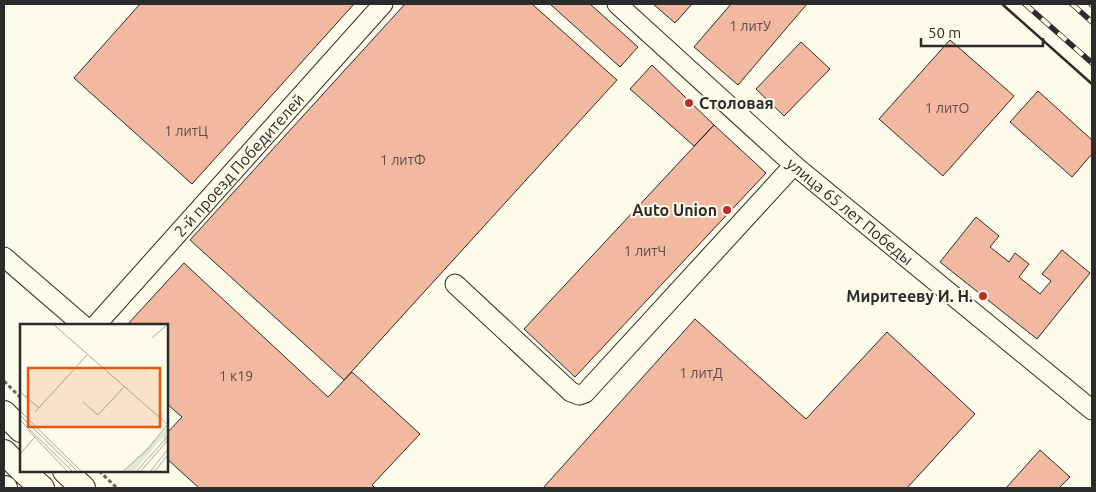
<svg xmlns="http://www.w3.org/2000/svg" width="1096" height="492" font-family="Ubuntu,sans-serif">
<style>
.building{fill:#f2b8a0;stroke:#2b2b2b}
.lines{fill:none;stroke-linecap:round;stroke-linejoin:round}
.minor-casing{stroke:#2b2b2b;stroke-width:21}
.major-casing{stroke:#2b2b2b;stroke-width:26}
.path{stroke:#6a6964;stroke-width:3;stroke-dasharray:4 2.5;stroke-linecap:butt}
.minor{stroke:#fdfbea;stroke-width:19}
.major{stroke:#fdfbea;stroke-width:24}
.rail-casing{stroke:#2b2b2b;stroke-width:5.5}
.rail{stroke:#fdfbea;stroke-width:4;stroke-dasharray:11;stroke-linecap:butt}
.wall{stroke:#2b2b2b;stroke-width:2.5}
.poi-dot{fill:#c62828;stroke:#fdfbea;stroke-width:2}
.labels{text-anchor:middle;stroke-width:4;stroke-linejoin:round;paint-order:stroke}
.number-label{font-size:14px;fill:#5d4e48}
.poi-label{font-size:16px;font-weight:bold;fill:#2b2b2b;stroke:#fdfbea;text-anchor:end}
.street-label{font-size:16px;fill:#2b2b2b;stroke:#fdfbea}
.inset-road{fill:none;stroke:#a9a89e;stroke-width:1}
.view{fill:#e8590c;fill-opacity:0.15;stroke:#e8590c;stroke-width:2.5}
.inset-edge{fill:none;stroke:#2b2b2b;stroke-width:2.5}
</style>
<rect width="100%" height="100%" fill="#fdfbea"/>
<path class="building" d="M140,4H354L192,184L74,78Z
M405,4H532L617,80L344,380L190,240Z
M550,4H590L638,47L620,67Z
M653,4H692L675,23Z
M731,4H807L738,85L694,47Z
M950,40L1014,96L943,176L879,119Z
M801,42L830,69L784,116L756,89Z
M652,65L714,125L694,146L630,89Z
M1038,91L1092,140V154L1072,177L1010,122Z
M714,125L766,173L575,377L524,329Z
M976,217L999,236L990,247L1009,262L1015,253L1029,264L1019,277L1040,294L1051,281L1042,274L1062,250L1090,273L1037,339L940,262Z
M184,263L328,397L352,372L420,434L372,485L375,488H199L166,458V434L182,417L166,403V326H126Z
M695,319L806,419L887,332L975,414L907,488H543Z
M1040,450L1070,477L1059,488H1006Z"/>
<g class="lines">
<defs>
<g id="minor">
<path id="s1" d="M617,4L794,165L1092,410"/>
<path d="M4,257L84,326"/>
<path d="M455,284L571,392L579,395L585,393L794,165"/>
<path id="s2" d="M95,326L383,4"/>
</g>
<path id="major" d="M4,413L21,430
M4,452L21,469
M23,471L42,488
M65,471L83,488
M4,488H5"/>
</defs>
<use href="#minor" class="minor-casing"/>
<use href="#major" class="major-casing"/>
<path class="path" d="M4,381L21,398
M99,471L117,488"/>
<use href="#minor" class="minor"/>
<use href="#major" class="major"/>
<defs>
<path id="rail" d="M1025,4L1092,63
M1072,4L1092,22
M1091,4L1092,5"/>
</defs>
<use href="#rail" class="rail-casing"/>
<use href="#rail" class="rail"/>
<path class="wall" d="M1002,4L1092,84"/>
</g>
<g class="poi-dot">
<circle cx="689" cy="103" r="5"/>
<circle cx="727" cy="210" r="5"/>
<circle cx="983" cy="296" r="5"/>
</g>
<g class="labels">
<g class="number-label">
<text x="750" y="31">1 литУ</text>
<text x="947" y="113">1 литО</text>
<text x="186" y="136">1 литЦ</text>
<text x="403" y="165">1 литФ</text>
<text x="645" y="256">1 литЧ</text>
<text x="701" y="378">1 литД</text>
<text x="236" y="381">1 к19</text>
</g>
<g class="poi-label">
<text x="699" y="109" text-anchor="start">Столовая</text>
<text x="717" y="216">Auto Union</text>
<text x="973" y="302">Миритееву И. Н.</text>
</g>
<g class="street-label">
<text dy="6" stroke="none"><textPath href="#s2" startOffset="216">2-й проезд Победителей</textPath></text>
<text dy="6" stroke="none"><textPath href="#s1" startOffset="312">улица 65 лет Победы</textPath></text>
</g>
</g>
<g transform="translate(20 324)">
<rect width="148" height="148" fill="#fdfbea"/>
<path d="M147,104V119L142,114L114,147L103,148Z" fill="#deebd1"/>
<path class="inset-road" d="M33,0L147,100M132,14L148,0M0,68L19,84M63,78L78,91L103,64M0,87L62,148M15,88L67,31M0,91L58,148M0,96L53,148M8,106L48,148M0,130L15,113M102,148L127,126L148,100M116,148L148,112M120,148L148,116M130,148L148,125M134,148L148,131"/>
<path class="view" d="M8,44H140V103H8Z"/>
<rect width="148" height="148" class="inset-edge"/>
</g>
<rect width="1096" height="492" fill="none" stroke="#2b2b2b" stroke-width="10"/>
<path d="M921 38v8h122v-8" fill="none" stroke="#2b2b2b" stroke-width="2.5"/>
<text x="928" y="38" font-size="15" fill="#2b2b2b" stroke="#fdfbea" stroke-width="4" paint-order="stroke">50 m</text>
</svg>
